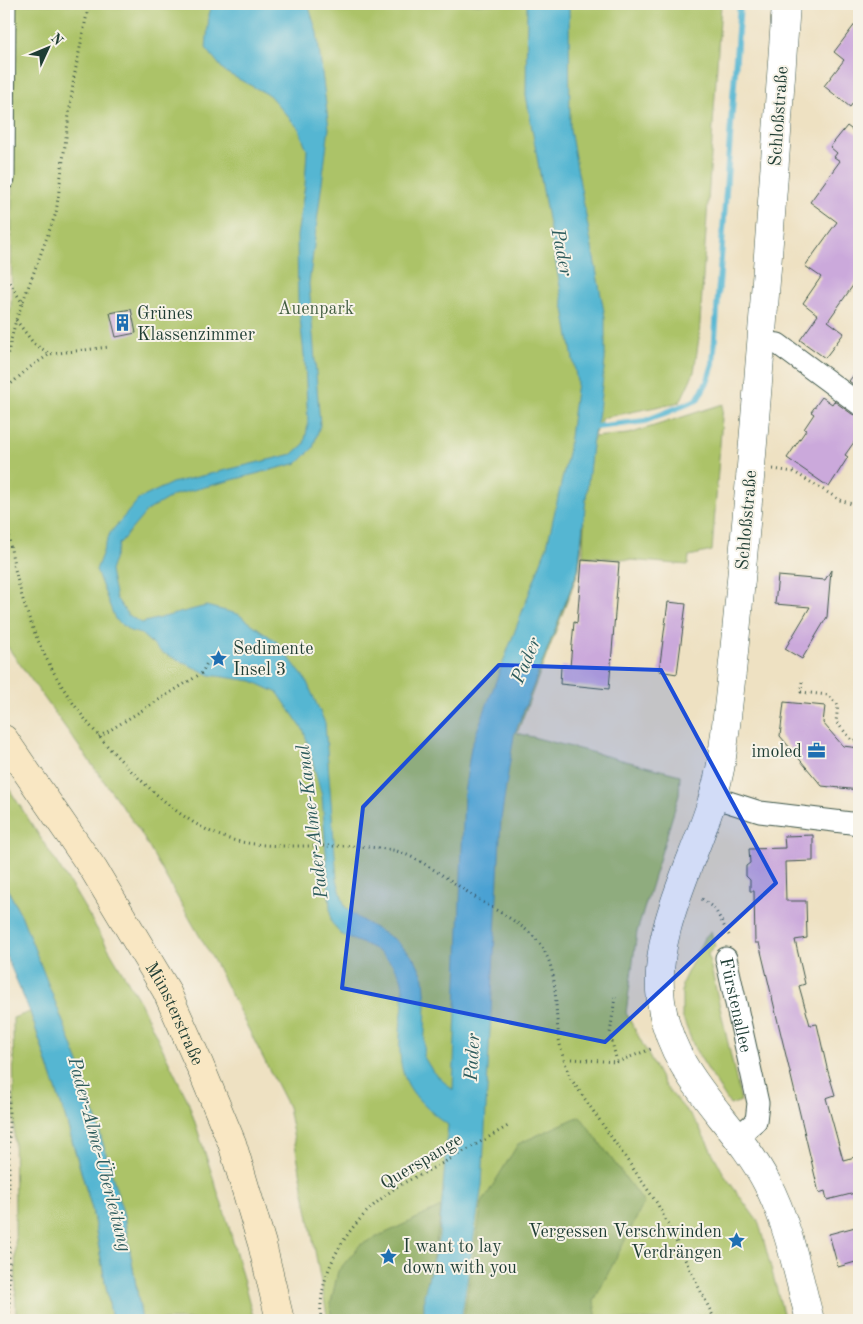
<svg xmlns="http://www.w3.org/2000/svg" width="863" height="1324" font-family="'Old Standard TT',serif">
<style>
.green{fill:#acc368;stroke:#66804e}
.forest{fill:#89a95c;stroke:#547348}
.water{fill:#54b6d2;stroke:#3a7a83}
.lines{fill:none;stroke-linecap:round;stroke-linejoin:round}
.stream{stroke:#54b6d2;stroke-width:6}
.building{fill:#cba9db}
.minor-casing{stroke:#3e5649;stroke-width:23}
.tertiary-casing{stroke:#3e5649;stroke-width:29}
.secondary-casing{stroke:#3e5649;stroke-width:29}
.path{stroke:#3e5649;stroke-width:3;stroke-dasharray:1 4;stroke-linecap:butt}
.minor{stroke:#fff;stroke-width:21}
.tertiary{stroke:#fff;stroke-width:28}
.secondary{stroke:#f9e7c3;stroke-width:28}
.marked{fill:#1d4ed8;fill-opacity:0.2;stroke:#1d4ed8;stroke-width:4;stroke-linejoin:round}
.labels{text-anchor:middle;stroke-width:4;stroke-linejoin:round;paint-order:stroke}
.street-label{font-size:18px;fill:#1f3d34;stroke:#f7f3e8}
.park-label{font-size:18px;fill:#425e41;stroke:#f7f3e8}
.poi-label{font-size:18px;fill:#1f3d34;stroke:#f7f3e8;text-anchor:start}
.water-label{font-size:19px;font-style:italic;fill:#2c5b5c;stroke:#f7f3e8}
</style>
<rect width="100%" height="100%" fill="#f7f3e8"/>
<filter id="ink" filterUnits="userSpaceOnUse"><feTurbulence type="fractalNoise" baseFrequency=".02" numOctaves="2"/><feDisplacementMap in="SourceGraphic" scale="10" xChannelSelector="R" yChannelSelector="G"/><feConvolveMatrix kernelMatrix="1 2 1 2 8 2 1 2 1" color-interpolation-filters="sRGB"/></filter>
<filter id="wash" filterUnits="userSpaceOnUse"><feTurbulence type="fractalNoise" baseFrequency=".0096" numOctaves="4" result="noise"/><feDisplacementMap in="SourceGraphic" scale="20" xChannelSelector="R" yChannelSelector="G"/><feGaussianBlur stdDeviation="1.12" result="paint"/><feColorMatrix in="noise" values="0 0 0 0 0 0 0 0 0 0 0 0 0 0 0 0 0 1.4 0 .05"/><feComposite in="paint" operator="in"/></filter>
<g filter="url(#wash)">
<rect width="100%" height="100%" fill="#eee1c2"/>
<path class="green" d="M14,4H721L699,338L694,372L680,402L602,418L593,437L629,434L723,404L712,551L689,556L688,565L583,556L584,523L579,570L517,733L680,775L679,795L637,932L626,1013L665,1086L696,1122L725,1176L759,1223L785,1320H328L288,1107L215,963L139,830L4,642V326L11,309Z
M4,781L74,890L140,1002L188,1101L228,1223L254,1320H142L124,1216L22,917L4,882Z
M711,931L715,947L708,954L741,1101L730,1105L695,1049L682,1016V983L704,938Z
M30,1012L64,1113L92,1209L112,1320H16L13,1018Z"/>
<path class="forest" d="M580,1116L644,1203L594,1301L597,1320H463L482,1203L518,1144Z
M441,1207C438,1247 424,1281 424,1320H332L330,1307L338,1271L360,1245Z"/>
<path class="water" d="M212,4H308L317,33L329,128L309,284L320,425L313,448L298,463L174,495L147,511L119,544L110,571L116,598L128,615L141,623L206,606L238,614L277,642L306,680L325,723L337,880L345,907L358,918L395,940L415,959L424,978L426,1005L424,1057L433,1072L453,1090L464,794L471,747L547,546L568,453L577,382L526,95L527,4H569L570,130L605,317V360L598,419L593,437L578,570L514,735L501,819L482,1185L461,1320H424V1295L439,1237L448,1125C404,1092 396,1075 401,1020C403,1007 405,991 401,978C397,966 380,951 369,946C360,942 348,939 341,934C337,931 334,925 331,922L322,796L304,731L278,693L252,681L210,675L161,652L141,634L130,631L115,619L96,570L110,533L139,499L172,483L293,454L304,444L308,425L305,364L298,300L297,236L305,185L307,150L299,129L269,95L225,72L206,48L209,15Z
M4,882L22,917L81,1068L124,1216L142,1320H112L92,1209L64,1113L30,1012L4,951Z"/>
<g class="lines">
<path class="stream" d="M588,425L596,427L645,421L697,400L708,380L713,364L740,4"/>
</g>
<g id="blocks">
<path class="building" d="M859,19V95L850,107L824,86L844,60L834,52Z
M847,126L859,135V277L828,321L844,333L825,358L800,340L818,315L803,303L821,277L805,266L837,222L810,202L840,161L834,157L837,153L830,147Z
M131,309L136,333L116,337L110,313Z
M859,368V389L849,381Z
M822,397L832,404L834,401L852,414L859,416V435L845,455L848,457L829,487L787,458L806,430L804,429L814,414L811,412Z
M582,560L619,563L609,689L560,684L561,666L570,667L574,622L577,623Z
M831,570L827,617L802,659L785,649L810,607L775,604L778,576L825,580Z
M668,602L686,604L677,674L659,671Z
M784,702L825,706L823,723L843,746L859,748V790L822,786L780,736Z
M813,835V861L785,862L786,901H806L807,938L795,940L805,984L799,986L810,1025L817,1024L827,1068L835,1095L826,1098L843,1160L859,1156V1192L827,1200L825,1191L819,1193L759,943H755L754,891H750V880L746,876V866L750,863L749,849L785,848L784,836Z
M859,1226V1261L838,1267L829,1234Z"/>
</g>
</g>
<g filter="url(#ink)">
<use href="#blocks" fill-opacity="0" stroke="#3e5649" stroke-width="1"/>
<g class="lines">
<defs>
<g id="minor">
<path d="M4,179L5,4"/>
<path d="M762,342L778,344L859,404"/>
<path d="M713,797L760,812L859,824"/>
<path id="s1" d="M726,958L758,1103L756,1121L737,1137"/>
</g>
<path id="tertiary" d="M786,4C775,166 763,328 749,490C741,579 734,668 722,757C711,839 650,918 661,1001C671,1078 734,1119 767,1183C789,1225 798,1275 810,1320"/>
<g id="secondary">
<path id="s2" d="M4,739L94,870L166,990L200,1066L232,1143L262,1244L280,1320"/>
</g>
</defs>
<use href="#minor" class="minor-casing"/>
<use href="#tertiary" class="tertiary-casing"/>
<use href="#secondary" class="secondary-casing"/>
<path class="path" d="M4,274L23,304
M16,320L34,344L50,354L109,347
M4,368L16,320L56,213L74,77L89,4
M4,390L29,368L50,354
M773,469L794,472L840,500L855,505
M4,496C15,620 54,699 145,784C173,810 203,834 241,842C291,851 342,841 392,850C415,854 455,884 475,897C495,910 520,922 536,939C559,966 554,998 558,1030C559,1047 565,1063 571,1079L657,1203L715,1320
M802,682L801,692L828,695L838,705L836,722L852,740L859,741
M99,737L202,673L208,661
M702,899L715,909L730,937
M615,997L610,1034L617,1062
M4,1012L9,1059V1320
M572,1059L617,1062L651,1049
M321,1320C317,1268 352,1218 394,1189C405,1181 419,1176 431,1169C457,1156 482,1141 508,1126"/>
<use href="#minor" class="minor"/>
<use href="#tertiary" class="tertiary"/>
<use href="#secondary" class="secondary"/>
</g>
</g>
<path class="marked" d="M499,665L661,670L776,883L605,1042L342,988L363,807Z"/>
<defs>
<symbol id="building-bare" viewBox="-9 -9 18 18"><path d="M-4-6H4V6H1V3H-1V6H-4ZM-2.5-4.3h1.7v1.8h-1.7ZM.8-4.3h1.7v1.8H.8ZM-2.5-1h1.7V.8h-1.7ZM.8-1h1.7V.8H.8Z" fill="#1f6fb2" stroke="#f7f3e8" stroke-width="2.5" paint-order="stroke"/></symbol>
<symbol id="sight-bare" viewBox="-9 -9 18 18"><path d="M0-6L1.8-2.2L6-1.7L2.9 1.2L3.7 5.4L0 3.3L-3.7 5.4L-2.9 1.2L-6-1.7L-1.8-2.2Z" fill="#1f6fb2" stroke="#f7f3e8" stroke-width="2.5" paint-order="stroke"/></symbol>
<symbol id="office-bare" viewBox="-9 -9 18 18"><path d="M-6-3h4V-5.5h4V-3h4V5H-6ZM-1-4.5V-3h2v-1.5ZM-6 0V1H6V0Z" fill="#1f6fb2" stroke="#f7f3e8" stroke-width="2.5" paint-order="stroke"/></symbol>
</defs>
<g fill-rule="evenodd">
<use href="#building-bare" x="110" y="310" width="25" height="25"/>
<use href="#sight-bare" x="206" y="646" width="25" height="25"/>
<use href="#office-bare" x="804" y="738" width="25" height="25"/>
<use href="#sight-bare" x="724" y="1228" width="25" height="25"/>
<use href="#sight-bare" x="376" y="1244" width="25" height="25"/>
</g>
<g class="labels">
<g class="street-label">
<text transform="translate(778 116) rotate(-86)" y="6">Schloßstraße</text>
<text transform="translate(746 520) rotate(-85)" y="6">Schloßstraße</text>
<text dy="6" stroke="none"><textPath href="#s1" startOffset="48">Fürstenallee</textPath></text>
<text dy="6" stroke="none"><textPath href="#s2" startOffset="324">Münsterstraße</textPath></text>
<text transform="translate(421 1161) rotate(-31)" y="6">Querspange</text>
</g>
<g class="park-label">
<text x="316" y="314">Auenpark</text>
</g>
<g class="poi-label">
<text x="137" y="319">Grünes<tspan x="137" dy="21">Klassenzimmer</tspan></text>
<text x="233" y="654">Sedimente<tspan x="233" dy="21">Insel 3</tspan></text>
<text x="802" y="757" text-anchor="end">imoled</text>
<text x="722" y="1237" text-anchor="end">Vergessen Verschwinden<tspan x="722" dy="21">Verdrängen</tspan></text>
<text x="403" y="1252">I want to lay<tspan x="403" dy="21">down with you</tspan></text>
</g>
<g class="water-label">
<text transform="translate(563 252) rotate(79)" y="7">Pader</text>
<text transform="translate(525 660) rotate(-67)" y="7">Pader</text>
<text transform="translate(311 822) rotate(-97)" y="7">Pader-Alme-Kanal</text>
<text transform="translate(471 1057) rotate(-87)" y="7">Pader</text>
<text transform="translate(101 1154) rotate(75)" y="7">Pader-Alme-Überleitung</text>
</g>
</g>
<rect width="863" height="1324" fill="none" stroke="#f7f3e8" stroke-width="20"/>
<g transform="translate(48 48) rotate(46)" stroke="#f7f3e8" stroke-width="4" paint-order="stroke">
<path d="M0-4L9 19L0 12L-9 19Z" fill="#1f3d34"/>
<text y="-8" font-size="14" font-weight="bold" text-anchor="middle" fill="#1f3d34">N</text>
</g>
</svg>
